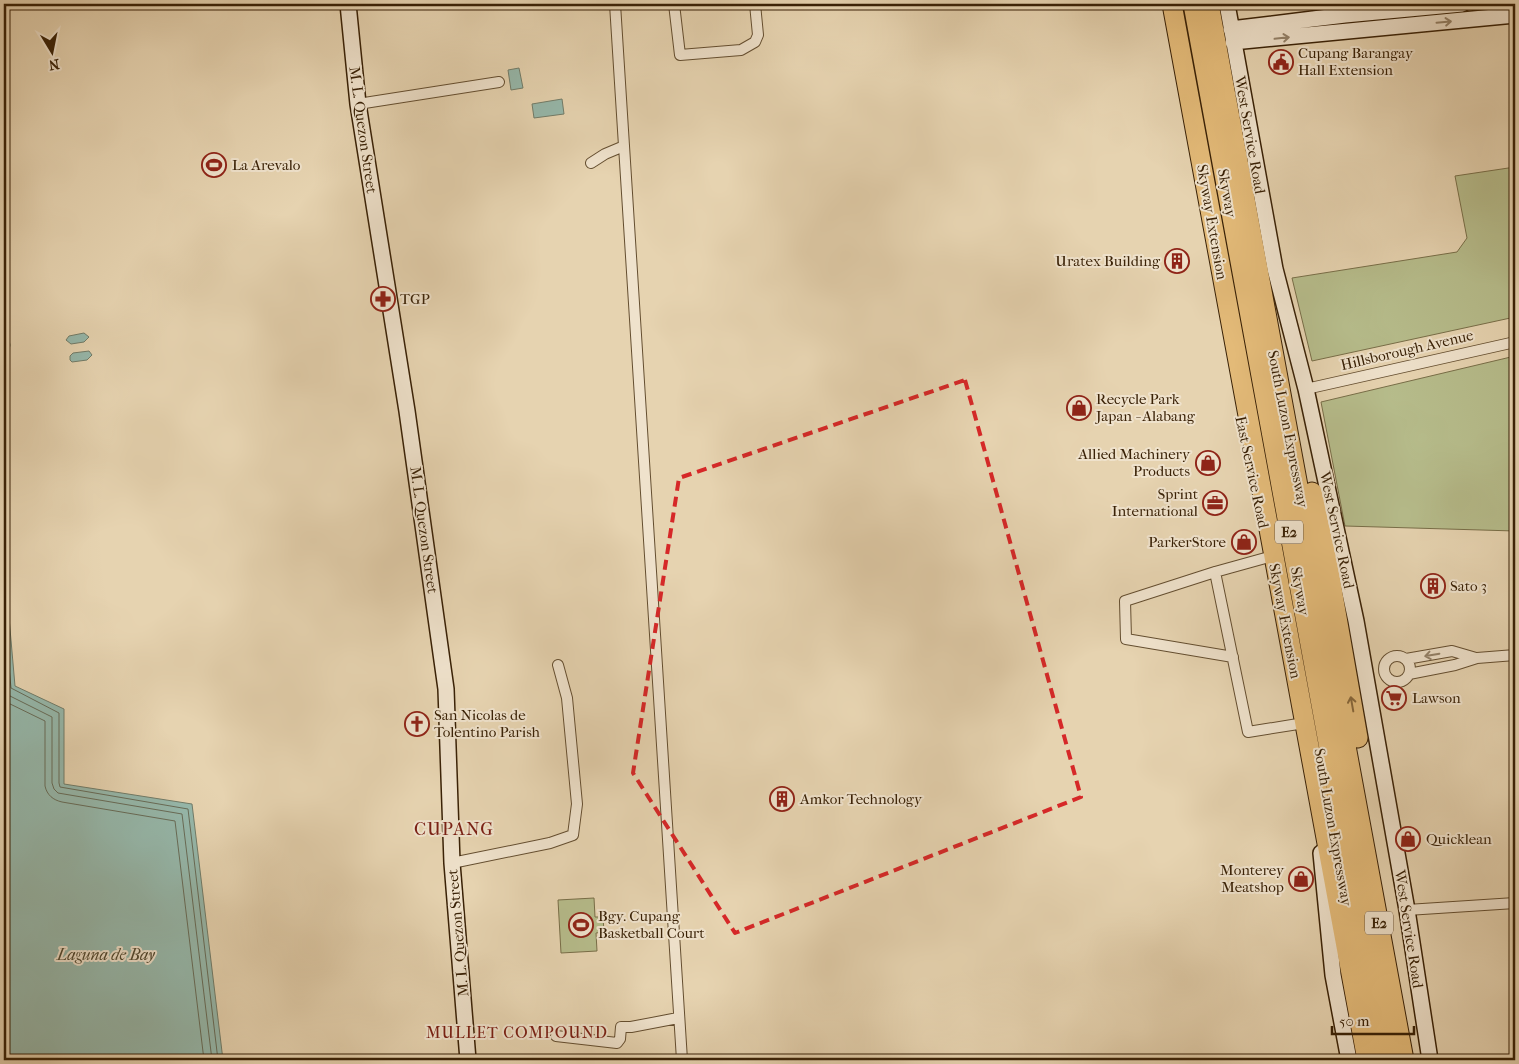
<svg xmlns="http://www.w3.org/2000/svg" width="1519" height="1064" font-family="'IM FELL French Canon',serif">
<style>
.green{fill:#b6bc8b;stroke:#786e48}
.water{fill:#96b8ab;stroke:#717c69}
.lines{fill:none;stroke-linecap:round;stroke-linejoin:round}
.shore{stroke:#686c58;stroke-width:1}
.street-casing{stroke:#644e30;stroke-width:12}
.secondary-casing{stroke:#392106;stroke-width:18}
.highway-casing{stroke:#392106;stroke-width:21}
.street{stroke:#efe2cc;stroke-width:10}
.secondary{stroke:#efe2cc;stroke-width:15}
.highway{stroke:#e3ba78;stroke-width:19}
.oneway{stroke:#948269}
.oneway2{stroke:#866639}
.marked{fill:none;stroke:#d62828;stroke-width:4;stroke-dasharray:10 6;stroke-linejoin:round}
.labels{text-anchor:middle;stroke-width:4;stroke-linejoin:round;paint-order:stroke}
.shield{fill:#efe2cc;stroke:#705b41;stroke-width:1}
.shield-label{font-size:14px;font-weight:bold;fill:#392106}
.poi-label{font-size:15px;fill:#392106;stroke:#efe2cc;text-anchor:start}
.street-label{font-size:15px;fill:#392106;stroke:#efe2cc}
.water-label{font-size:16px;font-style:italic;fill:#50472f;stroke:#efe2cc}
.neighbourhood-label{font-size:16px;letter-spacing:1px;fill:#7a1f14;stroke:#efe2cc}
.quarter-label{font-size:18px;letter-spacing:1px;fill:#7a1f14;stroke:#efe2cc}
</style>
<rect width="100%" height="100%" fill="#e6d3b0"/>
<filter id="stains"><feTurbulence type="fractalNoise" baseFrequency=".004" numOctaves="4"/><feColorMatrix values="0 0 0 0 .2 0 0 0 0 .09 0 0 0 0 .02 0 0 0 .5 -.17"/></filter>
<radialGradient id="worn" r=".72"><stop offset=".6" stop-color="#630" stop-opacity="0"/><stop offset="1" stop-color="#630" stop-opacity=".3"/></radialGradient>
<path class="green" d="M1515,167V317L1312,361L1292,278L1457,252L1467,238L1455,176Z
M1515,356V531L1345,526L1321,402Z
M594,898L595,917H603L604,932L596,933L597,951L561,953L558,900Z"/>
<path class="water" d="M519,68L523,88L511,90L508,70Z
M562,99L564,114L534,118L532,104Z
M219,154L221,175L209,176L207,155Z
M4,314L10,345L4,376Z
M84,333L89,337L84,342L71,344L66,340L69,336Z
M89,351L92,355L87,360L72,362L70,360V356L73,353Z
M8,606L15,686L64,709V784L192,804L223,1060H4V607Z"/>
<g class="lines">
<path class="shore" d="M4,613L11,688L59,713V783L60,787L188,809L218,1060
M4,682L5,690L10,696L52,717V783L54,789L58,793L182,814L212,1060
M4,701L45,721V786C47,795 53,800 62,802L175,821L204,1060"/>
<defs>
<path id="street" d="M615,4L682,1060
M674,4L680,55L741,50L755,42L758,35L755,4
M358,104L499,82
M591,163L605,154L624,146
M1306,389L1515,342
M1215,572L1248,732L1298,724
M1384 669a13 13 0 1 1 26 0a13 13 0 1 1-26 0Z
M1233,657L1126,639L1125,601L1215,572L1269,557
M1406,659L1452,651L1476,658
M1409,674L1455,665L1477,658L1515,655
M452,863L550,843L573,835L577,804L567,698L558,665
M1407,910L1515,903
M556,1036L617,1043L620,1039L621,1027H631L678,1018"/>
<path id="secondary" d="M348,4L358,104L407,411L446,689L452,863L468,1060
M1227,4L1275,269L1306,389L1356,621L1407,910L1430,1060
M1231,29L1345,15L1462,4
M1233,42L1515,15
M1321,853L1333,975L1349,1060"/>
<path id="highway" d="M1172,4L1367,1060
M1193,4L1386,1060
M1209,4L1404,1060
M1312,492L1328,566L1358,738"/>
</defs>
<use href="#street" class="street-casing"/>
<use href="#secondary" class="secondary-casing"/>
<use href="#highway" class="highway-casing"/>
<use href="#street" class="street"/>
<use href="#secondary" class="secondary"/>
<use href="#highway" class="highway"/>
</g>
<defs><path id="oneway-shaft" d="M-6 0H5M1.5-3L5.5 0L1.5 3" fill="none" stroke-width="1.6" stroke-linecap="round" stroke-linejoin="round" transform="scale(1.25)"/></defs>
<g class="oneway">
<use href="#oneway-shaft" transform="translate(1444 22) rotate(-5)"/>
<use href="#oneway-shaft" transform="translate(1282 38) rotate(-6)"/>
<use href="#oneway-shaft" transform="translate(1432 655) rotate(170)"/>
</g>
<use class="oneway2" href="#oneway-shaft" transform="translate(1352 704) rotate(-100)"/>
<path class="marked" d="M965,380L1081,797L735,933L633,773L679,478Z"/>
<defs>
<symbol id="civic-ring" viewBox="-11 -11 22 22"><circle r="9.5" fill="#efe2cc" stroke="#8f2418" stroke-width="1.5"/><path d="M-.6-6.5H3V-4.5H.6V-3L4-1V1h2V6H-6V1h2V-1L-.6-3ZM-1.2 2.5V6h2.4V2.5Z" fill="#8f2418"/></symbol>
<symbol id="stadium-ring" viewBox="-11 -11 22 22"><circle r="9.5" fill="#efe2cc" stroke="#8f2418" stroke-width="1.5"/><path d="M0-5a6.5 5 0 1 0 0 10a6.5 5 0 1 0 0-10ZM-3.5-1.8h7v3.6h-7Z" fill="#8f2418"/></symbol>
<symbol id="building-ring" viewBox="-11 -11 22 22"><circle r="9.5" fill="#efe2cc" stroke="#8f2418" stroke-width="1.5"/><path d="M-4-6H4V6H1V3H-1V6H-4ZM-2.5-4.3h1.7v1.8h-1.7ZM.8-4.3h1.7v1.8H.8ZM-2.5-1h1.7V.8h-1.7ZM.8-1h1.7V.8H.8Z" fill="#8f2418"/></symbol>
<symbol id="pharmacy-ring" viewBox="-11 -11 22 22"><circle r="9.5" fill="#efe2cc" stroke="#8f2418" stroke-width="1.5"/><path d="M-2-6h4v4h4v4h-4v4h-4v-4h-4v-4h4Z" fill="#8f2418"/></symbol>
<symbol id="shop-ring" viewBox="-11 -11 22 22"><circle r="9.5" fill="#efe2cc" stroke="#8f2418" stroke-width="1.5"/><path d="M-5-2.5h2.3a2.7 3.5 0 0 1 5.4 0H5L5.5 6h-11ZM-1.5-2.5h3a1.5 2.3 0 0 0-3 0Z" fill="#8f2418"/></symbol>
<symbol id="office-ring" viewBox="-11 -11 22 22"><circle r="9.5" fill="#efe2cc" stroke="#8f2418" stroke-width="1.5"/><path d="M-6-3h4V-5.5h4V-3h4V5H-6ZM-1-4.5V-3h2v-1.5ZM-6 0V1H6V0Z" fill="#8f2418"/></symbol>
<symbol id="supermarket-ring" viewBox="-11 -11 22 22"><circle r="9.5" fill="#efe2cc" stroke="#8f2418" stroke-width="1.5"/><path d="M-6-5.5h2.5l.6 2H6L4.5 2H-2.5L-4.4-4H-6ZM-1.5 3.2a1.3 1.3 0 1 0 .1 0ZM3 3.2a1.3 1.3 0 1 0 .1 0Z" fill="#8f2418"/></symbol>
<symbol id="church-ring" viewBox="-11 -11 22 22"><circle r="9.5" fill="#efe2cc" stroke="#8f2418" stroke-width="1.5"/><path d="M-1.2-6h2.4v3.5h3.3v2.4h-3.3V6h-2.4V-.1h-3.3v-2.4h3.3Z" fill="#8f2418"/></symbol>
</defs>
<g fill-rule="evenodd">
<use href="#civic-ring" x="1267" y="48" width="28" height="28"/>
<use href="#stadium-ring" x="200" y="151" width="28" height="28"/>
<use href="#building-ring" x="1163" y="247" width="28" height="28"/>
<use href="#pharmacy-ring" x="369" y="285" width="28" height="28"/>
<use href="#shop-ring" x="1065" y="394" width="28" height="28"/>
<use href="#shop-ring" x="1194" y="449" width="28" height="28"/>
<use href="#office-ring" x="1201" y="489" width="28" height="28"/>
<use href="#shop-ring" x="1230" y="528" width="28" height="28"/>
<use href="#building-ring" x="1419" y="572" width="28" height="28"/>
<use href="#supermarket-ring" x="1380" y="684" width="28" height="28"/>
<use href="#church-ring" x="403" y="710" width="28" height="28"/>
<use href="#building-ring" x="768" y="785" width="28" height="28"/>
<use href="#shop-ring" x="1394" y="825" width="28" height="28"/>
<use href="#shop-ring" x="1287" y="865" width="28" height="28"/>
<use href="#stadium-ring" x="567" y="911" width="28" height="28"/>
</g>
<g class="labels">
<g class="shield">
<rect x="1275" y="520.5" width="28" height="23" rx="4"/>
<rect x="1365" y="911.5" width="28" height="23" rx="4"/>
</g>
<g class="shield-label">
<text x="1289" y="537">E2</text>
<text x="1379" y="928">E2</text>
</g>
<g class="poi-label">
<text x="1298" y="58">Cupang Barangay<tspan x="1298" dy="17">Hall Extension</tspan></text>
<text x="232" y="170">La Arevalo</text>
<text x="1160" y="266" text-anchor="end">Uratex Building</text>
<text x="400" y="304">TGP</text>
<text x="1096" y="404">Recycle Park<tspan x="1096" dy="17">Japan - Alabang</tspan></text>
<text x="1190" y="459" text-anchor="end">Allied Machinery<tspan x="1190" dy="17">Products</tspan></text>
<text x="1198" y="499" text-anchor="end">Sprint<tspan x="1198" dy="17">International</tspan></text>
<text x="1226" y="547" text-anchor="end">ParkerStore</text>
<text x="1450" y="591">Sato 3</text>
<text x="1412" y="703">Lawson</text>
<text x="434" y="720">San Nicolas de<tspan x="434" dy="17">Tolentino Parish</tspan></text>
<text x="800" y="804">Amkor Technology</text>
<text x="1426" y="844">Quicklean</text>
<text x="1284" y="875" text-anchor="end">Monterey<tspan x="1284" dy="17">Meatshop</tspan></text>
<text x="598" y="921">Bgy. Cupang<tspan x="598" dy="17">Basketball Court</tspan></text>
</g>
<g class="street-label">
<text transform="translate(363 130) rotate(82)" y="5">M. L. Quezon Street</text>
<text transform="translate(1250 135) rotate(80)" y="5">West Service Road</text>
<text transform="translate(1227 193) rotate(80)" y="5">Skyway</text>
<text transform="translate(1212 222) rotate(80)" y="5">Skyway Extension</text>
<text transform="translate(1407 350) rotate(-13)" y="5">Hillsborough Avenue</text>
<text transform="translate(1288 429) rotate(79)" y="5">South Luzon Expressway</text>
<text transform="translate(1252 472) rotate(78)" y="5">East Service Road</text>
<text transform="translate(424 530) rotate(82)" y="5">M. L. Quezon Street</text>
<text transform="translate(1337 530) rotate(78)" y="5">West Service Road</text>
<text transform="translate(1300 591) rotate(80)" y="5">Skyway</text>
<text transform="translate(1285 621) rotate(79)" y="5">Skyway Extension</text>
<text transform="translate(1333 827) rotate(80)" y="5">South Luzon Expressway</text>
<text transform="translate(1409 929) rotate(81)" y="5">West Service Road</text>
<text transform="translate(458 933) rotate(-95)" y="5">M. L. Quezon Street</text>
</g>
<g class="water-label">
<text x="106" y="960">Laguna de Bay</text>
</g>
<g class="neighbourhood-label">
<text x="517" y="1038">MULLET COMPOUND</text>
</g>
<g class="quarter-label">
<text x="454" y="835">CUPANG</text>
</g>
</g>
<rect width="1519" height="1064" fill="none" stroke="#e6d3b0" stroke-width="20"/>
<rect x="5" y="5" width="1509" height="1054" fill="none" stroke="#392106" stroke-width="2.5"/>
<rect x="10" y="10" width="1499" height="1044" fill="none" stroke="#392106"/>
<g transform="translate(52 52) rotate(170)" stroke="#efe2cc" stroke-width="4" paint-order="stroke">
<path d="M0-4L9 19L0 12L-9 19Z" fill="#392106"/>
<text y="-8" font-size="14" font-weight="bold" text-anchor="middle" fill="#392106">N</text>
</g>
<path d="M1332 1026v8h82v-8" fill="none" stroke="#392106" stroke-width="2.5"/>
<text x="1339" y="1026" font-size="15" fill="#392106" stroke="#efe2cc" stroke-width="4" paint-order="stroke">50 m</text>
<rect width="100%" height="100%" filter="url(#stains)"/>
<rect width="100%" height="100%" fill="url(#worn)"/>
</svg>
